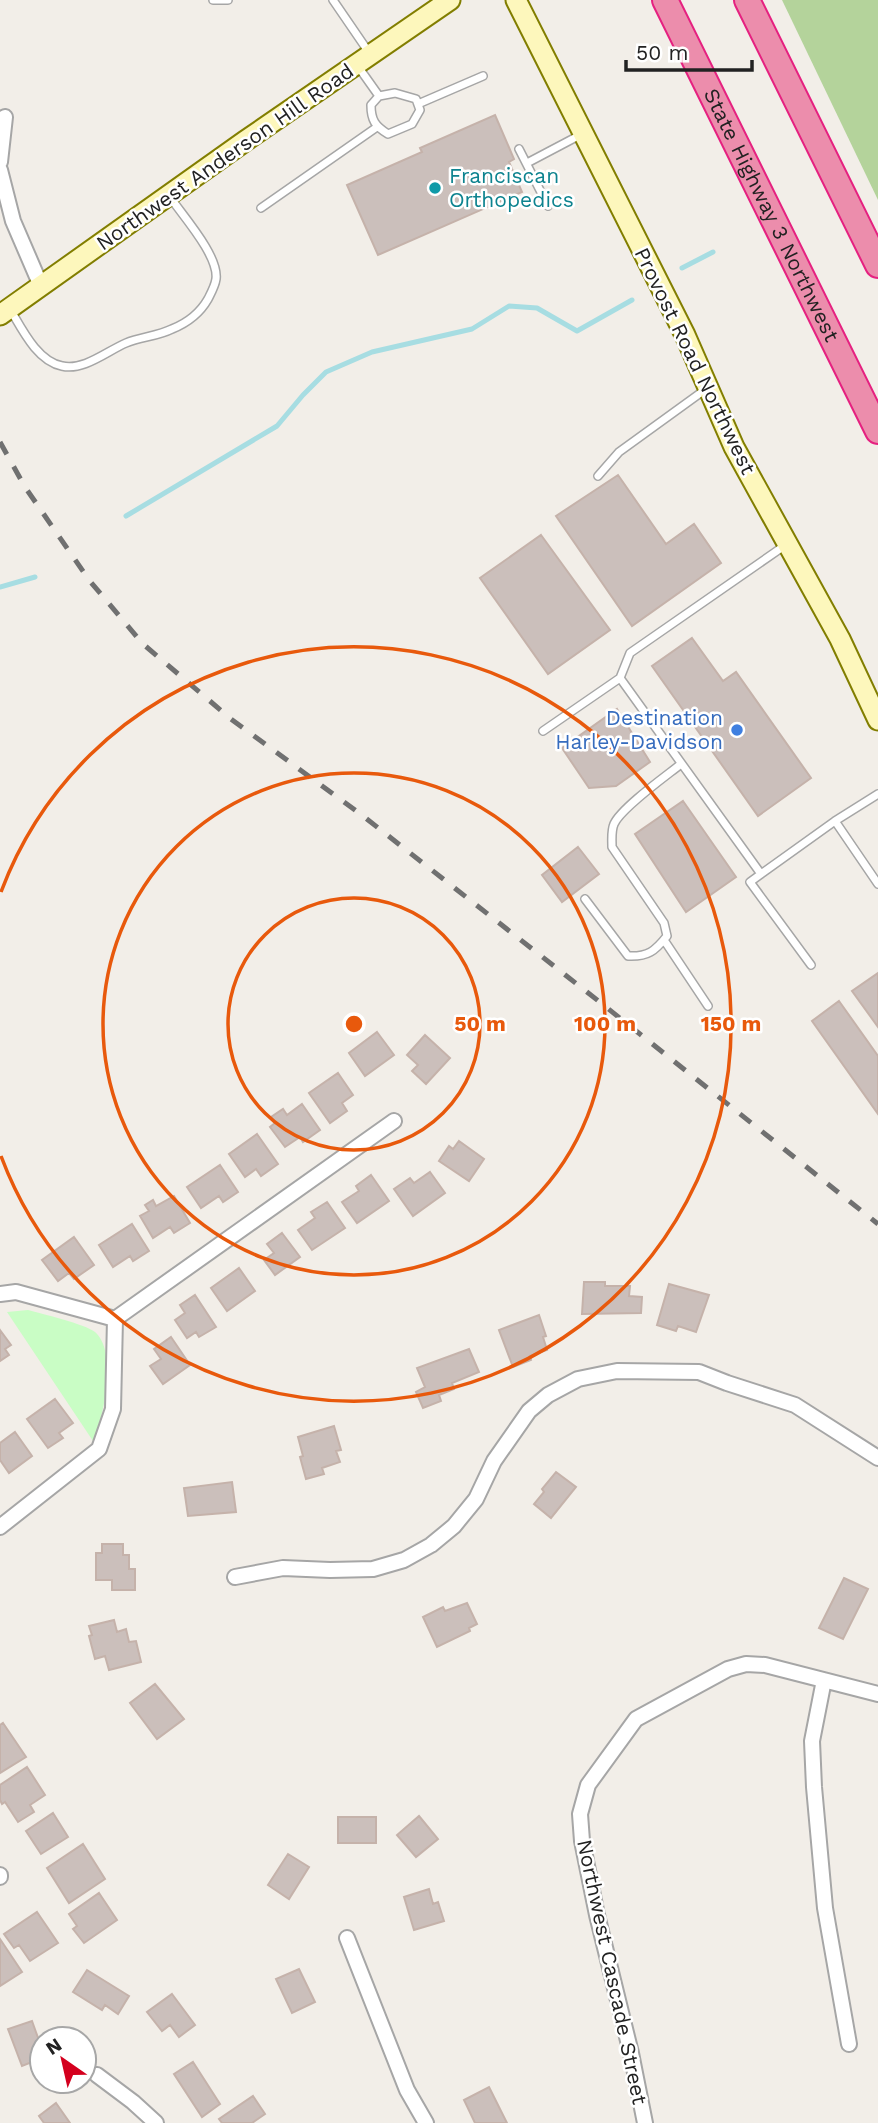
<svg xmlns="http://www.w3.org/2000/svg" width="878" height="2123" font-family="'Work Sans',sans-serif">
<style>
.forest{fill:#b4d39b}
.park{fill:#c9fdc5}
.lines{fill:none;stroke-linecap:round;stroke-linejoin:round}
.stream{stroke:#a7dde2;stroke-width:5}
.building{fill:#cbbfbb;stroke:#c5b2aa;stroke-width:2}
.lane-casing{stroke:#a6a6a6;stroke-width:10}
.street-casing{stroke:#a6a6a6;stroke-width:18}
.secondary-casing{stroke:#827e00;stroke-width:23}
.highway-casing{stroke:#e52180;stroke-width:28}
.lane{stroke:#fff;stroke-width:7}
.street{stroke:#fff;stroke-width:14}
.secondary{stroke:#fdf7bc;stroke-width:19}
.highway{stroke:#ec8dac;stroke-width:24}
.rail{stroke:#707070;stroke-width:5;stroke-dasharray:14 14;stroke-linecap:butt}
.ring{fill:none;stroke:#e8590c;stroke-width:3.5}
.culture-dot{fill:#0f9aa8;stroke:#fff;stroke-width:2.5}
.shop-dot{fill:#3f7fe0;stroke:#fff;stroke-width:2.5}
.labels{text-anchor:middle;stroke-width:5;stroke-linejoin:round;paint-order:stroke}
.street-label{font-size:21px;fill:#222;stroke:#fff}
.culture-label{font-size:21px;fill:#0d838f;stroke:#fff;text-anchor:start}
.shop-label{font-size:21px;fill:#366cbe;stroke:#fff;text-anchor:end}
.centre{fill:#e8590c;stroke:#fff;stroke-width:3.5}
.ring-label{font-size:21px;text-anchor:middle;font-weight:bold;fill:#e8590c;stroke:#fff;stroke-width:5;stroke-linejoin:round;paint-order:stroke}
</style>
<rect width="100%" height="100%" fill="#f2eee8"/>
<path class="forest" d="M783,0H878V200L782,0Z"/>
<path class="park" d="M28,1310C42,1314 85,1324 95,1332C118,1352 104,1417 93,1441L7,1312Z"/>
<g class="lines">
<path class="stream" d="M682,268L713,252
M126,516L277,426L303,395L326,372L372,352L472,329L509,306L537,308L577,331L632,300
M0,587L35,577"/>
</g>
<path class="building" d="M495,115L514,159L509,162L522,192L378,255L347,185L422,152L420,148Z
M618,475L666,544L694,524L721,563L632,626L556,516Z
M541,535L610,630L548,674L480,578Z
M692,638L723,681L736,672L811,778L758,816L652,666Z
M617,709L650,762L616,786L589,788L562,748Z
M683,801L736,877L686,912L635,834Z
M578,847L599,874L562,902L542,875Z
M878,973V1027L852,991Z
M839,1001L878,1056V1114L812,1021Z
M377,1032L394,1055L365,1076L349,1053Z
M425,1035L450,1058L426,1084L412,1071L418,1065L407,1055Z
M338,1073L353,1095L342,1103L347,1111L330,1123L309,1093Z
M302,1104L320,1130L303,1142L300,1137L285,1147L270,1127L275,1123L271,1117L283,1109L287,1115Z
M257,1134L278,1164L261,1176L256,1169L245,1177L229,1154Z
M459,1141L484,1159L469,1181L439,1161L449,1146L453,1149Z
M220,1165L238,1192L223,1202L219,1196L201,1208L187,1187Z
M430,1172L445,1193L413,1216L394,1189L410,1178L414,1183Z
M371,1175L389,1201L357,1223L342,1202L359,1191L356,1186Z
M174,1196L190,1223L174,1233L170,1227L153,1238L140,1216L149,1211L145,1205L153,1200L156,1206Z
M327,1202L345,1228L312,1250L298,1230L315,1218L311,1212Z
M132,1224L149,1251L133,1261L130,1256L113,1267L99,1245Z
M282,1233L300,1257L275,1275L264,1260L274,1253L267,1244Z
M74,1237L94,1265L74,1279L69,1273L58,1281L42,1260Z
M239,1268L255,1291L227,1311L211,1288Z
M584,1282H605V1286H630L629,1296L642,1297L641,1313L582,1314Z
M669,1284L709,1295L696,1332L678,1326L676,1331L657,1325Z
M195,1295L216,1327L199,1337L196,1332L187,1338L175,1320L185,1313L180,1305Z
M539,1315L546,1336L543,1337L547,1350L530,1356L531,1360L513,1367L499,1330Z
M0,1330L11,1345L5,1349L9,1355L0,1361Z
M171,1337L190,1365L163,1384L150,1366L161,1359L154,1349Z
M469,1349L479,1372L452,1383L454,1389L439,1395L441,1401L423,1408L416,1392L425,1387L417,1368Z
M55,1399L73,1423L59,1433L63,1438L48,1448L27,1419Z
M334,1426L341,1450L336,1451L340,1462L322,1468L324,1474L306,1479L300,1457L303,1456L298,1437Z
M15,1432L32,1456L9,1473L0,1460V1443Z
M556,1472L576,1487L551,1518L534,1504L544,1492L542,1489Z
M232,1482L236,1512L188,1516L184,1488Z
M102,1544H123V1555H129V1569H135V1590H112V1580H96V1553H102Z
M844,1578L868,1589L843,1639L819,1628Z
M467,1603L477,1624L469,1628L470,1631L437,1647L423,1617L443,1607L445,1611Z
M114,1620L117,1632L126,1629L129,1642L136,1641L141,1662L109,1670L105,1656L95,1659L89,1636L92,1635L89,1626Z
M155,1684L184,1719L157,1739L130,1703Z
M3,1723L26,1757L0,1773V1725Z
M27,1767L45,1795L30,1805L34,1812L18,1822L5,1802L2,1804L0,1800V1785Z
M53,1813L68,1837L41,1854L26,1831Z
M419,1816L438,1839L416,1857L397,1835Z
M338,1817H376V1843H338Z
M83,1844L105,1879L69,1903L47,1868Z
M288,1854L309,1867L289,1899L268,1885Z
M429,1889L433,1904L438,1902L444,1921L414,1930L404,1897Z
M99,1893L117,1920L84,1943L73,1929L77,1926L69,1914Z
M37,1912L58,1943L30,1961L19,1945L14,1948L4,1934Z
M0,1939L22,1972L0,1986Z
M299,1969L315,2002L292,2013L276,1979Z
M87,1970L129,1996L118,2014L105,2005L102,2010L73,1992Z
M172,1994L195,2025L179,2037L170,2025L162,2031L147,2012Z
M32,2021L42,2049V2058L22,2066L8,2029Z
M193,2062L220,2104L202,2117L174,2074Z
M489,2087L507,2123H475L464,2100Z
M253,2096L265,2114L252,2123H222L219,2119Z
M56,2103L70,2123H44L39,2116Z"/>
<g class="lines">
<defs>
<path id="lane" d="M213,0H228
M333,0L370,54
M357,65L379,96
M395,93L416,99L420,110L412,124L388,134C375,126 371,120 371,105L379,96Z
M418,104L483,76
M519,149L548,206
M527,163L582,134
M261,208L377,127
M10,309C22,329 37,361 62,366C84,371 107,351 126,343C141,337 158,336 172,329C187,323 200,313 208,299C211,293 215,286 216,279C219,256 183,216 170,197
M598,476L619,452L706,389
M620,678L761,874L835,821L878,794
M543,731L620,678L630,653L787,544
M835,821L878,884
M761,874L750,882L811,965
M585,899L628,956C648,957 655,951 667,936L664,923L612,847C612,839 611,831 614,824C621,808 666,776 681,764
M664,940L708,1006"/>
<path id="street" d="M0,162L5,117
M0,170L13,221L41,286
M0,1294L16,1292L115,1319L394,1121
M0,1527L99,1449L113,1409L115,1319
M235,1577L283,1568L330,1570L373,1569L404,1560L431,1545L454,1526L476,1499L494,1461L529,1411L548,1395L578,1379L617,1371L699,1372L727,1383L795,1405L878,1458
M824,1680L812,1741L814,1787L825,1908L849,2044
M0,1875V1877
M347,1938L407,2090L426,2123
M97,2075L133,2102L156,2123
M645,2123L631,2053L597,1915L582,1841L580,1814L588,1785L636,1719L728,1669L746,1664L765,1665L878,1694"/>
<path id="secondary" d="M516,0L685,335L734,447L840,639L878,720
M0,315L245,141L450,0"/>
<g id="highway">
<path id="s1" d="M665,0L878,431"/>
<path d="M747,0L878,265"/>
</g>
</defs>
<use href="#lane" class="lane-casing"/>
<use href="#street" class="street-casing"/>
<use href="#secondary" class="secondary-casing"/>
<use href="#highway" class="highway-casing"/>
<use href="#lane" class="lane"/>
<use href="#street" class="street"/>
<use href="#secondary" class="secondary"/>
<use href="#highway" class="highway"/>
<path class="rail" d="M0,442L25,487L89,580L143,644L231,719L363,816L601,1003L878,1224"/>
</g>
<g class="ring">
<circle cx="354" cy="1024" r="126"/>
<circle cx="354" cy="1024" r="251"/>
<path d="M1 892A377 377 0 1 1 1 1156"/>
</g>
<circle class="culture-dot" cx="435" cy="188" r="7"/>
<circle class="shop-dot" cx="737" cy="730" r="7"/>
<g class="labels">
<g class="street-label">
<text transform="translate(225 157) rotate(-35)" y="7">Northwest Anderson Hill Road</text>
<text dy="7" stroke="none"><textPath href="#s1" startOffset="240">State Highway 3 Northwest</textPath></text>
<text transform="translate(695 361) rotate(64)" y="7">Provost Road Northwest</text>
<text transform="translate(612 1972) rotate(78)" y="7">Northwest Cascade Street</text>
</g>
<g class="culture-label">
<text x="449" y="183">Franciscan<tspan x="449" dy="24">Orthopedics</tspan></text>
</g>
<g class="shop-label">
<text x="723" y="725">Destination<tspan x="723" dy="24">Harley-Davidson</tspan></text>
</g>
</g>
<circle cx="354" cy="1024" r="10" class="centre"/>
<g class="ring-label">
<text x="480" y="1031">50 m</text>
<text x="605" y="1031">100 m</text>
<text x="731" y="1031">150 m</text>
</g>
<g transform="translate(63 2060) rotate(326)"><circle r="33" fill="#ffffff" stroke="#a7a7a7" stroke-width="2"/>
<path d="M0-5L12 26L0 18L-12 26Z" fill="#d4001e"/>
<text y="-10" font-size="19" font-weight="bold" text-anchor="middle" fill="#222222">N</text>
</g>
<path d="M626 60v10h126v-10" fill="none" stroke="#222222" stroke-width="3.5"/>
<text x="636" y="60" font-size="21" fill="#222222" stroke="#ffffff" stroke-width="5" paint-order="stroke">50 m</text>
</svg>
